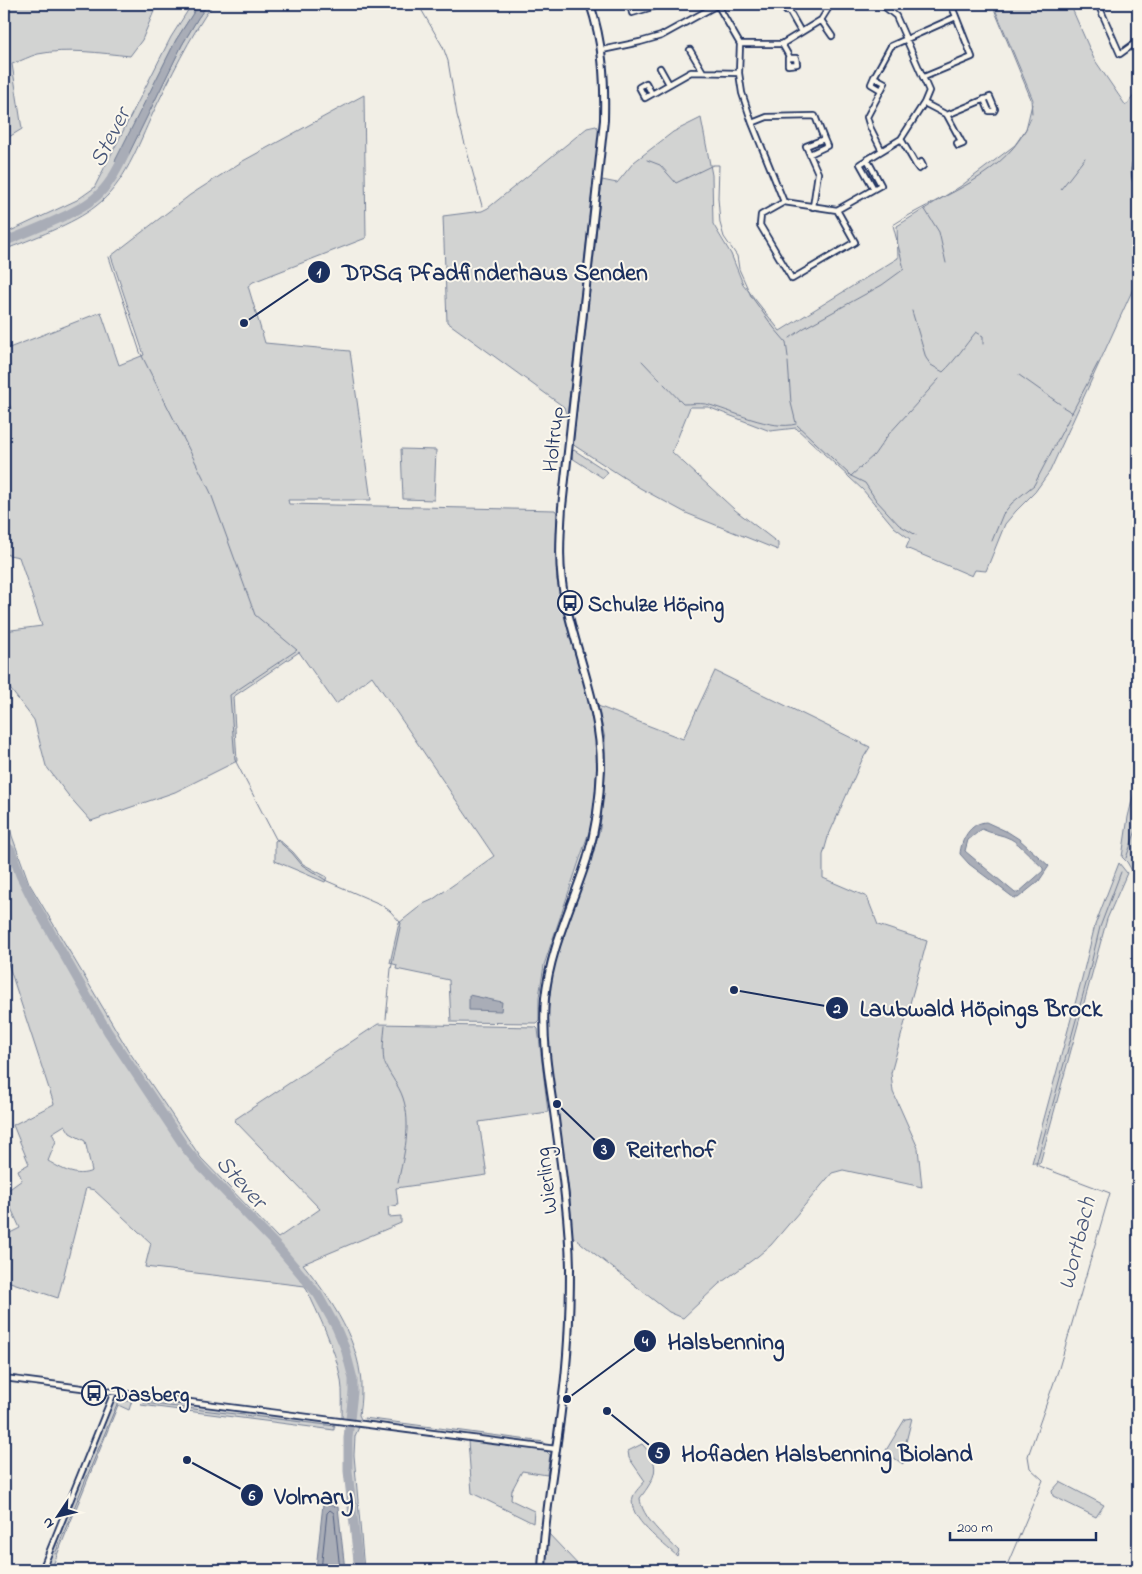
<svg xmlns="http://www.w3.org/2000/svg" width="1142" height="1574" font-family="'Indie Flower',sans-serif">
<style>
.green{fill:#d2d3d2;stroke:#768198;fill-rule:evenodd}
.water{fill:#a9adb7;stroke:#707b93;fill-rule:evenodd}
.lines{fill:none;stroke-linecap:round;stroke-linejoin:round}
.shore{stroke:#546182;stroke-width:1}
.stream{stroke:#707b93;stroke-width:1}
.river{stroke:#a9adb7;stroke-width:9}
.minor-casing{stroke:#1b2f5e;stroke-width:8}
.secondary-casing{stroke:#1b2f5e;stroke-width:10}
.minor{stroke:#fbf7ec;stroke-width:4.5}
.secondary{stroke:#fbf7ec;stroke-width:6}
.labels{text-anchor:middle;stroke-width:4;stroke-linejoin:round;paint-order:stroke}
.street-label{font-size:22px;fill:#1b2f5e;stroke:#fbf7ec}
.poi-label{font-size:22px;font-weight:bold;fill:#1b2f5e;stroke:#fbf7ec;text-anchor:start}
.water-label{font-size:24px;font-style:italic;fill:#465579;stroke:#fbf7ec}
.leader{fill:none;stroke:#1b2f5e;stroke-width:2}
.callout-dot{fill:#1b2f5e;stroke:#fbf7ec;stroke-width:2}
.mark-label{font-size:15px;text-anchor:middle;font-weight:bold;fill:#fff}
.callout-label{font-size:24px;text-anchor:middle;font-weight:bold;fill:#1b2f5e;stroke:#fbf7ec;stroke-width:4;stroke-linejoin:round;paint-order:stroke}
</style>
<rect width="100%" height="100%" fill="#f2efe6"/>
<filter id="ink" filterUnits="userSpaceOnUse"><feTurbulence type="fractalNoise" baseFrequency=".02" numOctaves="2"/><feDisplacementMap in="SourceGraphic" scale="10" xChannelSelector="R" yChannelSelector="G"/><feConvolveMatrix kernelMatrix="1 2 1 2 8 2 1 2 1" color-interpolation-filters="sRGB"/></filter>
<g filter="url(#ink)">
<path class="green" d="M4,4H157L142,40L130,56C100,53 68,48 38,54C30,56 21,61 12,64L22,129L4,140Z
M192,4H199L176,40L116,161L123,165L182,45L198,18L208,4H213C189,38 171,76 153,113C138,145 125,184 96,206C74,224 31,239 4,250V234L77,200L94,188L171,37Z
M993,4H1070L1094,59L1126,106L1138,90V139L1131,169L1133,182L1138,187V206L1134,210L1138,215V278L1050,471L1035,492L1016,511L1005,524L986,571L975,570L972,576L906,548L910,539L894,527L863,490L796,428L770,431L708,407H690L672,452L735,510L778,543V550L686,513L640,488L575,446L573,444L602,180L617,183L634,162L673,132L701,118L712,175L713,224L731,254L743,284L780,331L898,258L897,226L961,186L1015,145L1026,129L1033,100Z
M364,95L366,238L253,282L248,286L265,343L350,351L371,500H288L289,504L555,510L557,513V580L564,612L591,706L597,739V767L595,797L591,826L544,965L539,997V1021L537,1023L451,1022L449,980L396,969L397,965L390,963L399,923L423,904L432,900L494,856L372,676L336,704L299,652L233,697L237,761L175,792L91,821L68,795L46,766L34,720L8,686L4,674V631L42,626L19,557L4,554V412L11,409L4,389V350L101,312L119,365L144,355L111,256L190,195L243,161Z
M596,126L599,130L567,417L564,407L447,322L443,216L482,211L488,208L587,128Z
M401,449L436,450L434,500L403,499Z
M574,450L608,472L603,478L572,458V452Z
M715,671L870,747L862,760L828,837L823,855V878L867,897L878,925L927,941L891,1073L893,1092L918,1148L922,1187L843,1170L832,1173L771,1245L758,1256L719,1284L683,1318L669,1312L572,1236L570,1200L550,1066L547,1025L553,967L591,860L600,828L605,769V739L598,706L683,739Z
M1138,776V881L1127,862L1122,857L1128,817Z
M4,797L12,836L29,883L128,1050L201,1158L278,1238L320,1209L234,1120L378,1024L536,1027L538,1029L548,1112L479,1122L487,1175L396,1188L398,1205L388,1207L389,1217L401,1216V1223L303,1264C331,1299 363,1345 361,1392C361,1400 360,1408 359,1415L362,1421L342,1419C342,1406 343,1392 341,1380C335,1347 319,1316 305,1286L145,1267L151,1243L94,1190L86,1188L58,1298L4,1280V1236L20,1228L4,1193L22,1180L18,1170L29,1164L13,1125L54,1104L4,951ZM65,1125L70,1133L85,1141L92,1171C76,1178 62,1169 48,1161L56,1141L52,1133Z
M278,839L293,852L303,864L327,877L325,882L275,861V841Z
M1119,863L1127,873L1107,919L1040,1163H1032L1082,978L1095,925Z
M118,1395L130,1397L132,1400L129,1410L118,1405L51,1570H43L111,1402Z
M145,1398L334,1423V1430L141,1405Z
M364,1418L544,1442V1445L365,1421Z
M912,1418L904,1450L903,1464L885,1452L905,1419Z
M345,1425L359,1427L355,1436L354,1455L364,1570H355Z
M468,1441L545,1450L550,1455L547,1475L522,1471L512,1490L511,1500L534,1511L533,1523L472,1493Z
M642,1444C662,1465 656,1477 640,1498C641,1517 666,1538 679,1551L677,1556C664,1544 626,1517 633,1497C635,1491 641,1486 645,1481L629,1458L628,1451Z
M1060,1482L1104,1505L1096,1517L1053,1496L1052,1491Z
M547,1532L583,1570H545Z"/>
<path class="water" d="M199,4H208L198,18L182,45L123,166L115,161L176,40Z
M986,822L1008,832L1019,839L1049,866L1039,881L1018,898H1014L969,864L960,854C961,840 970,823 986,822ZM982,829C991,834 1002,834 1011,839C1020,844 1035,861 1043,868V871L1018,893H1015L965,851L968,840Z
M469,995L502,1002L501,1011L469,1010Z
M323,1504L338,1507L345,1570L316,1569Z"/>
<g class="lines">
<path class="shore" d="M321,1570L327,1513L330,1510L334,1513L340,1570"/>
<path class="stream" d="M418,4L443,47L448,61L457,115L482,206
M992,4L1031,99L1032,113
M647,160L660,165L676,183L713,165H719L718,198L720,223L724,237L737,256L739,269L751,296L774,328L786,342L788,357
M1061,189L1085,158
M924,208L939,232L946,263
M109,257L140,352L210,491L255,615L297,650L230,695L235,760L276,839L292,853L302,865L327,881L380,904L390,911L401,923L391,969L386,1019
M912,311L926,358L931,365L943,372C955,361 965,345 976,332L983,336V344
M790,338L804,328L882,285L904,269L893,225C942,193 1007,178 1031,118
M642,361L660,380
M788,362L791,403L796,423
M1019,375L1060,404
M664,384L683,404C690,404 699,403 706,404C730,410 772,431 796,424L851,476L865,483L876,500L899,525L916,535
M1063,407L1073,413
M851,476L874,455L888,435L939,379
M992,541L1003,514L1012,503L1034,485L1098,363
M1126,858L1138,825
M385,1026C384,1037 382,1050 384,1061C387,1072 399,1085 403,1098C412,1125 404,1155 398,1182
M144,1403L335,1426
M347,1427H350
M55,1554L117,1404L122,1401H131
M48,1570L51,1564
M1005,1570L1043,1480L1030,1468L1028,1456L1059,1368L1110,1193L1036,1165L1087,980L1100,927L1121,872"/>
<path class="river" d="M4,242C29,231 83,212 100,193C111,182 118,168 125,154
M4,842L5,845L11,850L20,875L32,899L91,1003L108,1032L186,1149L202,1168L278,1247L305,1279L318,1295L336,1327L345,1348L353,1379V1392L348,1438V1471L359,1570"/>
<defs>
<path id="minor" d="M630,4L632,13L656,6L657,4
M717,4L740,44L739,73L742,93L752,123L784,202L837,210L874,189
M782,4L786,11L788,9L801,32
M1098,4L1120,54L1138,41
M788,9L791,8L789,4
M821,20L832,36
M740,44H782L821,20L831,4
M782,44L790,58H788V65L797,64L796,58H790
M602,50L640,42L661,36L719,4
M690,50L703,72
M660,68L669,84
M874,77L891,46L956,17
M924,77L972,57L951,4
M881,90L871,84L874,77L885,83L867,117L870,127L881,149
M652,94L646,83L639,87L645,98L691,72L739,73
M924,103L947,115L961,141L963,144L958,146L957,143L961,141
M947,115L990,97L995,109L994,111H989L984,99
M752,123L767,117L815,116L824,139L806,146L818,173L813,207
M901,139L916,165L919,169L923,166L921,162L916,165
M1138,152C1136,163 1132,174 1138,185
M810,154L827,146L824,139
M867,159L881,185L874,189L860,164L901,139L924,103L929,91L896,16L881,4
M784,202L761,215L760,225L792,279L855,242L837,210
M4,1378L556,1449
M42,1570L114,1392"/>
<path id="secondary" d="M542,1570C544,1514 556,1459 562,1403C568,1359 570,1313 570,1268C569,1216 561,1164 554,1112C548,1074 542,1037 545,998C550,949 572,906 587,859C596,829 600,799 601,768C601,707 577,657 565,599C558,569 560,538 562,507L604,120C605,80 603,42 590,4"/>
</defs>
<use href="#minor" class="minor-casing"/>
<use href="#secondary" class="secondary-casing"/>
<use href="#minor" class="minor"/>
<use href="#secondary" class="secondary"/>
</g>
</g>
<defs>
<symbol id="bus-ring" viewBox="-11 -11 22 22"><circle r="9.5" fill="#fbf7ec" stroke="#1b2f5e" stroke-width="1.5"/><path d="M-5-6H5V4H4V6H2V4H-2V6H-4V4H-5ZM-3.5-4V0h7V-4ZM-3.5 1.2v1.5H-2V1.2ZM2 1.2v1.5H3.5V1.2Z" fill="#1b2f5e"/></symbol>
</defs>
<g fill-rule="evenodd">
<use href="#bus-ring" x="556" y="589" width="28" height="28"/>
<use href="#bus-ring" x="80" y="1379" width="28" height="28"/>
</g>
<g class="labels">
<g class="street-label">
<text transform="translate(552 439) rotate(-84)" y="8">Holtrup</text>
<text transform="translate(545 1181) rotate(-97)" y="8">Wierling</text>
</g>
<g class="poi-label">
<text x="588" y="611">Schulze Höping</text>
<text x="112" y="1401">Dasberg</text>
</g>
<g class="water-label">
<text transform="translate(109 137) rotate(-63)" y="8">Stever</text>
<text transform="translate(242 1181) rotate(48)" y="8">Stever</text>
<text transform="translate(1076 1243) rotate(-76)" y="8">Wortbach</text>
</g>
</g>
<path class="leader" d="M244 323L319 272M734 990L837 1008M557 1104L604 1149M567 1399L645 1341M607 1411L659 1453M187 1460L252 1495"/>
<g class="callout-dot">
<circle cx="244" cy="323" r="5"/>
<circle cx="734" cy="990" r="5"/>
<circle cx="557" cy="1104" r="5"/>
<circle cx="567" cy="1399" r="5"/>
<circle cx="607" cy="1411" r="5"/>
<circle cx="187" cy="1460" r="5"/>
<circle cx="319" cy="272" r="12"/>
<circle cx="837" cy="1008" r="12"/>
<circle cx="604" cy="1149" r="12"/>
<circle cx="645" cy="1341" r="12"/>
<circle cx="659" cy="1453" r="12"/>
<circle cx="252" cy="1495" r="12"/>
</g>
<g class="mark-label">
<text x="319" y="277">1</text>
<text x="837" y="1013">2</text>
<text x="604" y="1154">3</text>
<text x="645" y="1346">4</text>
<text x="659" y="1458">5</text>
<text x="252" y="1500">6</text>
</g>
<g class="callout-label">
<text x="495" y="280">DPSG Pfadfinderhaus Senden</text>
<text x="981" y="1016">Laubwald Höpings Brock</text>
<text x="671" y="1157">Reiterhof</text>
<text x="726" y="1349">Halsbenning</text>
<text x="827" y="1461">Hofladen Halsbenning Bioland</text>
<text x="314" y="1504">Volmary</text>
</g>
<rect width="1142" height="1574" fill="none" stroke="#fbf7ec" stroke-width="20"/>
<rect x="10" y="10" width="1122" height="1554" fill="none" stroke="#1b2f5e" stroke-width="2" filter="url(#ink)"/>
<g transform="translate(58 1516) rotate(235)" stroke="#fbf7ec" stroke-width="4" paint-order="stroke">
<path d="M0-4L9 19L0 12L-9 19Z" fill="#1b2f5e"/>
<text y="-8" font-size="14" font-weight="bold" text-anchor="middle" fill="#1b2f5e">N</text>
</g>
<path d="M950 1532v8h146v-8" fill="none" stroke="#1b2f5e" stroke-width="2.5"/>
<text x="957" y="1532" font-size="15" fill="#1b2f5e" stroke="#fbf7ec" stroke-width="4" paint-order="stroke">200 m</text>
</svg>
